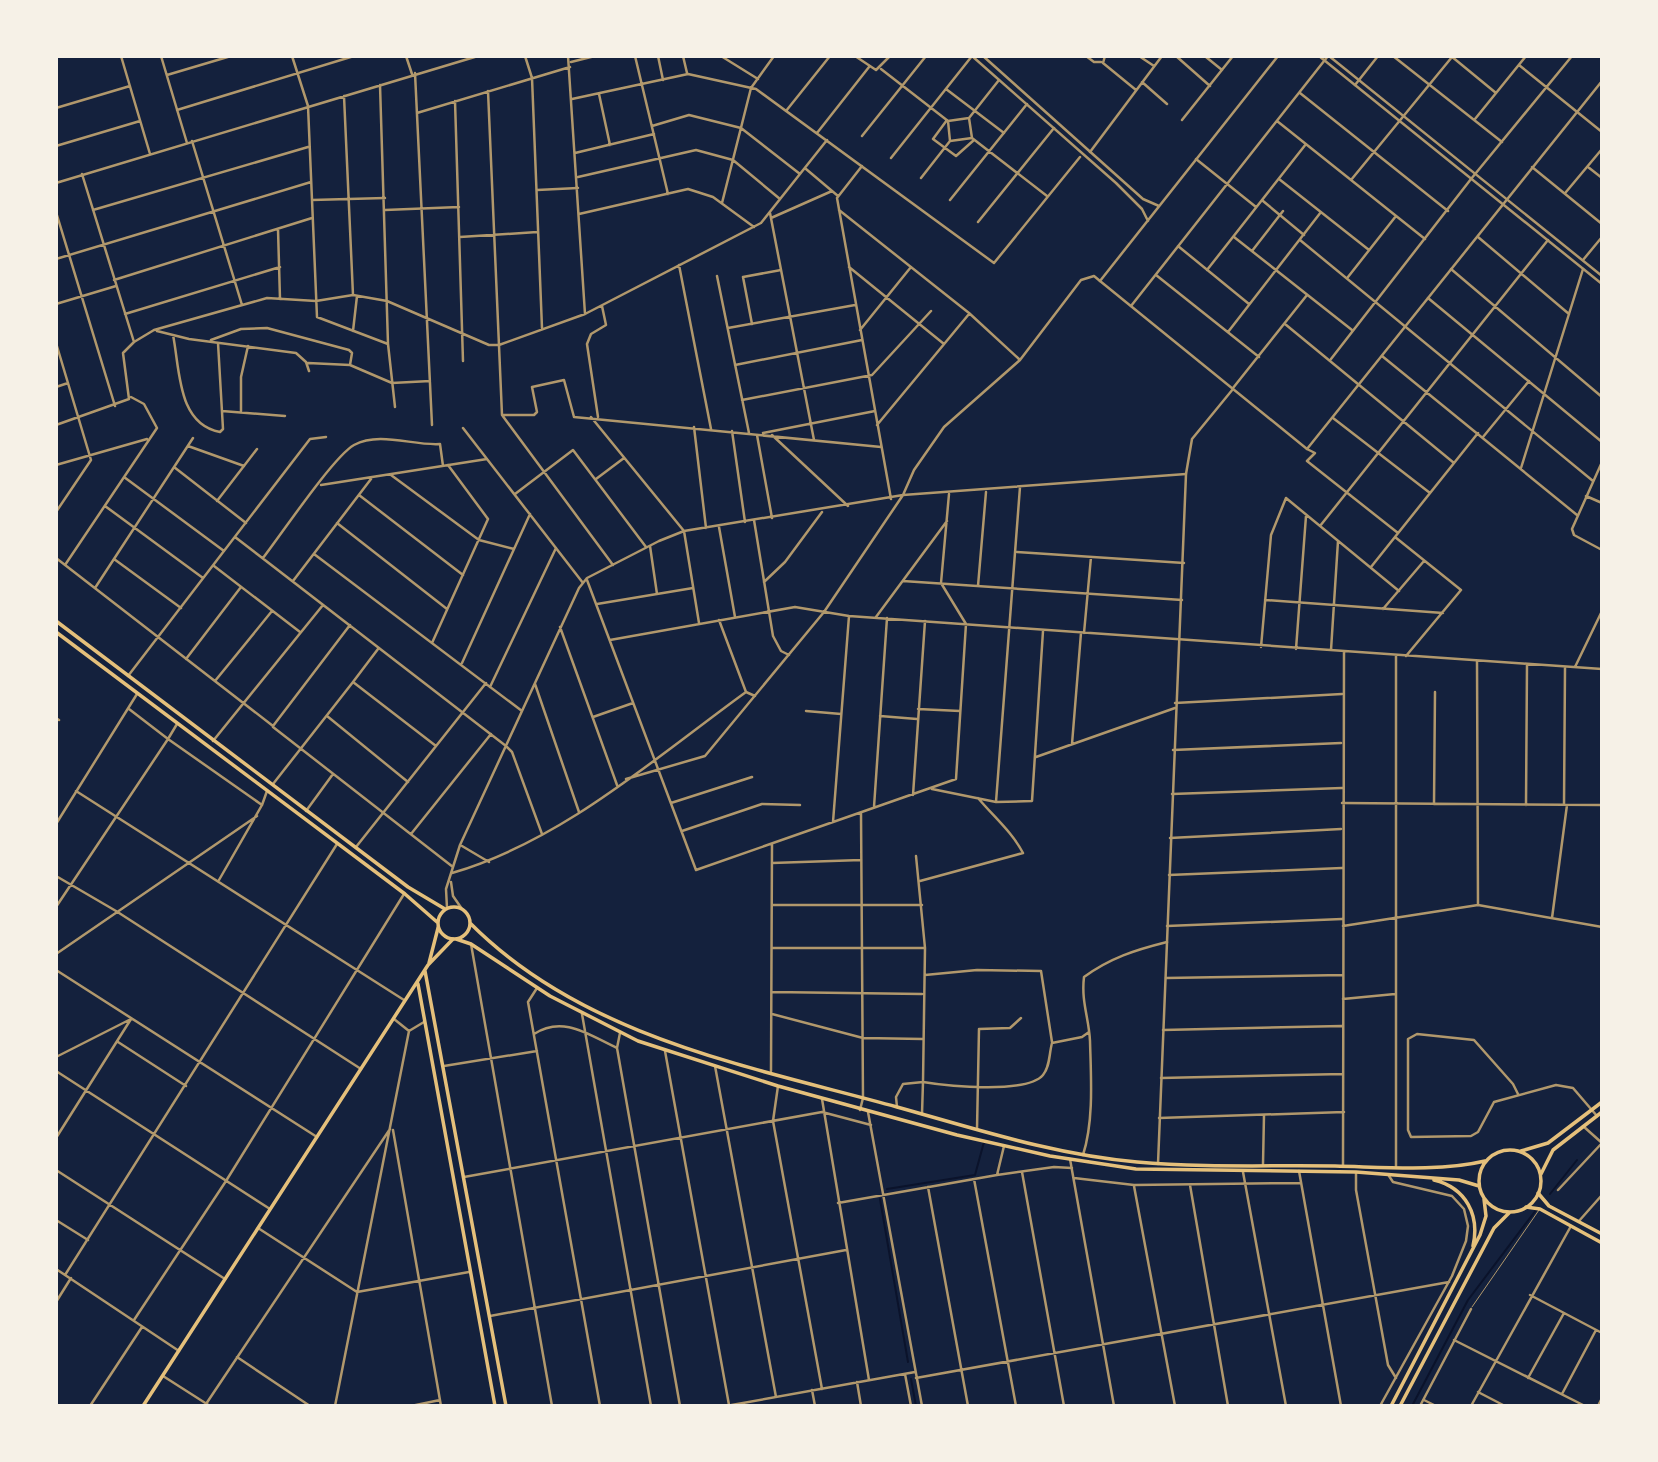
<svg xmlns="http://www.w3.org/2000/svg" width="1658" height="1462" font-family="'Alegreya Sans',sans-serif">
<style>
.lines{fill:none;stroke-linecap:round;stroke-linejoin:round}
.stream{stroke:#0b132b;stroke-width:2}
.service{stroke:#b1986c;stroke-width:1}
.minor{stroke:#b1986c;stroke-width:2.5}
.tertiary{stroke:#b1986c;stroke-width:2.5}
.secondary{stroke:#e5c07b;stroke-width:3.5}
.primary{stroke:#e5c07b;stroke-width:3.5}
.trunk{stroke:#e5c07b;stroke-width:3.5}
</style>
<rect width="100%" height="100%" fill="#14213d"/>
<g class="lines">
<path class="stream" d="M887,1189L975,1175L984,1142
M1550,1194L1577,1160
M880,1199L908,1362
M911,1379L916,1406
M1412,1406L1468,1300L1536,1210"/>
<path class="service" d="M1472,1307L1539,1210"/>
<path class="minor" d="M121,56L150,154
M161,56L187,143
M292,56L308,106L317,317L388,344
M406,56L412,74
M525,56L532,78L542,328
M568,56L585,314
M635,56L668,194
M658,56L663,80
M683,56L687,73
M721,56L758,79
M855,56L876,70L890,56
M1086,56L1094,62H1101
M1105,56L1103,63L1136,90
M1139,56L1154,66
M1176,56L1210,86
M1393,56L1502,142
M1451,56L1496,93
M1206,57L1222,70
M571,62L595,56
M1519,65L1602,132
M881,69L948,121L969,118L972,138L950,141L948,121
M415,73L432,425
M167,75L231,56
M1142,82L1167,104
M380,85L388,344L395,407
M1355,85L1378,56
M946,89L1004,133
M488,91L502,415L613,565
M1300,93L1448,211
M599,94L610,145
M344,96L353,295
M572,99L688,74L756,89L994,263L1080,157
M455,101L463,361
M56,108L130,86
M177,110L354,56
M786,111L830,56
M417,113L570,67
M969,118L999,80
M1475,119L1526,56
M947,120L933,139L956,156L974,140
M1182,120L1233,56
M1277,121L1425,239
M652,126L689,115L741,128L800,174
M817,133L869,67
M862,136L926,56
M972,138L1047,196
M192,141L242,305
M56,146L140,121
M1090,152L1162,56
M575,153L654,134
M891,158L972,56
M1196,159L1256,207
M862,166L837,198L891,499
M1532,167L1602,224
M1588,167L1602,178
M806,169L838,196
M82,174L134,342
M578,177L696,150L733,160L780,199
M921,178L950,141
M1279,179L1369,250
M1351,180L1452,57
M56,183L478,56
M537,190L578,188
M1566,192L1602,149
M312,200L385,198
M950,200L1027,104
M1263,201L1304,235
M722,203L751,88L774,56
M93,210L308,147
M385,210L459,207
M839,210L969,313L1020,360
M56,212L115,406
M770,213L814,440
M579,214L688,189L713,197L754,227
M771,218L832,191
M978,222L1054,128
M278,229L280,299
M460,237L537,232
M1234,237L1352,330
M1478,237L1569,314
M1300,240L1593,481
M1178,246L1249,304
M1252,251L1283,211
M56,259L311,182
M1583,260L1602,237
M679,265L711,429
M849,267L944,344
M1451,269L1602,397
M1207,270L1306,144
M1156,275L1259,357
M717,276L749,433
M1348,277L1396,216
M114,280L312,218
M1428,298L1602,442
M56,304L116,286
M1131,306L1328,56
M125,314L280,267
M752,324L743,277L781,270
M1285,324L1454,463
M728,328L855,305
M860,330L911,267
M157,331L189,339L296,353L306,362L309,371
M353,331L357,296
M1228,332L1321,212
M173,335C180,369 177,424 220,432L223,429L218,343
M211,340L241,329L267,328L349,350L352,353L350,365
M56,343L91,460L56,512
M1382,356L1577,515
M1331,359L1471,179L1572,56
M308,363L350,365L392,383L430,381
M735,365L862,340
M56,387L68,383
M1233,388L1307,295
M742,400L872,375L931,311
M222,411L285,416
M241,411V377L248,346
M502,415H534L537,412L532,387L564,380L574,417L881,447
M591,417L684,531L699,623
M598,417L587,344L591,334L606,325L602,306
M1333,418L1430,493
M56,425L129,399L123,353L134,342L154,330L267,298L316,301L353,295L387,301L489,345H499L585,314L761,223L827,140
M877,425L969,314
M694,427L706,528
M463,428L583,583
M732,431L745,522
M763,433L875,411
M757,435L772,518
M772,435L848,506
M1483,437L1529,381
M188,446L244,466
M1307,449L1315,453L1307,461L1312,465L1398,533
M1602,462L1572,529L1574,535L1602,550
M56,465L147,439
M174,467L246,523
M1521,468L1583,269
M391,475L479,540L514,549
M124,477L224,551
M596,479L624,458
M321,485L487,459
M515,494L573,450L646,547
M359,495L463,575
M1586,496L1602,503
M217,501L257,449
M105,506L203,578
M754,520L773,636L781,651L789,655
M337,523L447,609
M1320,526L1548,240
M719,527L735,617
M235,537L506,746L512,752L542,834
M1395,537L1461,590L1406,656
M650,546L657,594
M1017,552L1184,563
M314,554L522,711
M56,558L273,726L350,625
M263,558C281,535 333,457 354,445C380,431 413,446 440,444L443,466
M114,559L181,608
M65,565L157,428L144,404L131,397
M214,566L300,632
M1371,567L1478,433
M587,580L696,870L956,779L966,624L941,583L949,494
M293,581L371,479
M903,581L1182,600
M764,582L785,562L822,512
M978,586L986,492
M95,588L193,438
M1265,600L1443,613
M597,604L693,588
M1383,609L1424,561
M876,617L947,521
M719,620L746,692L755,696
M560,627L617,785
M1084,633L1091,557
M610,640L795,607L849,616L1602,669
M432,643L488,519L448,465
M1261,647L1271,535L1286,498L1399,591
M1296,649L1306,516
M1331,650L1338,541
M186,659L241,587
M1477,661L1478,905
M462,663L530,514
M1575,667L1602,611
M128,676L310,439L326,437
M215,681L272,611
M353,682L378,649
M535,684L579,812
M490,687L556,548
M1175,703L1342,694
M918,709L960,711
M806,711L841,714
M327,716L408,782
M880,716L917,719
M593,717L633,703
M56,718L59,720
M177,724L168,739L262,805
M273,727L453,867
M213,741L323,605
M1072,744L1081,633
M1173,750L1341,743
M1036,757L1175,708
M626,779L705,756L824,612L903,495L914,470L944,427L1020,360L1081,280L1094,276L1100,281
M273,784L353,682L436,746
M932,789L996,802L1032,801L1043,631
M76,791L404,1000
M1172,794L1342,788
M913,795L925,621
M996,802L1020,487
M671,803L752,777
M1342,803L1602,805
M1434,804L1435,692
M1526,805L1527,664
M1564,805L1565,668
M874,807L887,618
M306,811L333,774
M833,822L849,616
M56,824L137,694
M682,831L762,804L800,805
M411,834L491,734
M1170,838L1341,829
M462,846L489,862
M356,847L486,683
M772,863L861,860
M452,873C562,841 655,758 746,692
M1169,875L1342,868
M56,876L116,911L361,1069
M219,880L262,805L267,791
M920,881L1023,853C1012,832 994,817 978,798
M451,882L453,896L462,909
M772,905H922
M56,907L168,739L129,709
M447,908L446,889L460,845L579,588L587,578L659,541L684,531L903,495L1186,474
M1552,918L1567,805
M1167,926L1342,919
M1343,926L1478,905L1602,927
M471,944L552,1406
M772,948H925
M56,954L257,816
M56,970L317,1137
M925,975L977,970L1041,971L1052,1042
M1166,978L1343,975
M537,988L528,1002L600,1406
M772,992L922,994
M1343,999L1395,994
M582,1014L651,1406
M772,1014L863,1038L923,1039
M1163,1030L1342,1026
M409,1031L424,1022
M620,1033L617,1048L680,1406
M534,1034C563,1015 589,1035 617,1048
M118,1042L186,1086
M665,1051L729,1405
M56,1057L129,1020
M444,1066L537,1051
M715,1066L776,1397
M56,1071L270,1209
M771,1071L772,844
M1161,1078L1343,1074
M778,1086L773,1121L822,1389
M1518,1094L1513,1084L1474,1040L1417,1034L1408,1039V1130L1411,1137L1471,1136L1478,1132L1494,1102L1556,1085L1573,1088L1597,1116
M822,1099L869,1380
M897,1107L896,1097L903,1084L923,1082L925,948L916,856
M860,1110L863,1098L861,813
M868,1112L922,1406
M922,1114L923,1082C947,1086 1027,1094 1043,1075C1050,1067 1049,1054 1052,1043L1082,1037L1089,1032
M1159,1118L1344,1112
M1583,1126L1602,1143
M977,1129L979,1029L1010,1028L1021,1018
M393,1130L441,1406
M56,1138L131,1019
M1083,1155C1094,1121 1091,1077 1090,1041C1089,1018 1081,1002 1084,977C1110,958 1135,950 1167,942
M1070,1159L1114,1406
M1263,1164L1264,1115
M1343,1166L1344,652
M1396,1166V656
M56,1170L225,1279
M1299,1171L1341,1406
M1022,1172L1064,1406
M1243,1172L1286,1406
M1356,1173V1190L1388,1365L1396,1378
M997,1175L1004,1146
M464,1177L822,1112L871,1125
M1074,1178L1134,1185L1301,1183
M974,1179L1016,1406
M1190,1185L1228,1406
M1134,1186L1175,1406
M928,1187L968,1406
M1558,1190L1602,1143
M838,1203L997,1175L1054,1167L1072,1168
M56,1220L88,1240
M1579,1221L1602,1195
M258,1228L357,1292L469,1272
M56,1269L179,1351
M65,1275L337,844
M1530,1295L1602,1333
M56,1302L71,1278
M490,1316L846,1250
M134,1320L226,1181L404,894
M1454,1340L1585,1406
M237,1357L310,1406
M905,1374L911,1406
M163,1376L210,1406
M916,1378L1449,1282
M1528,1378L1564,1313
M857,1382L861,1406
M812,1390L815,1406
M1478,1392L1505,1406
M1562,1394L1596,1330
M1424,1400L1436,1406
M206,1404L390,1129
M90,1406L142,1327
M335,1406L409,1031L394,1019
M411,1406L440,1400
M726,1406L915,1372
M1380,1406L1452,1276L1466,1241L1468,1226L1464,1209L1452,1196L1393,1182L1389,1176
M1471,1406L1571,1226
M1598,1406L1602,1398"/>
<path class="tertiary" d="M972,56L1116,183L1142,209L1148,221
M983,56L1143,199L1159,206
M1278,56L1100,281L1307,449L1602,81
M1319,56L1602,284
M1329,56L1602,276
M1158,1164L1186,474L1192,439L1233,389
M1420,1406L1471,1309"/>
<path class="secondary" d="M429,963L438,928
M425,971L506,1406
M418,984L495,1406
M143,1406L428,965L453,939"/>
<path class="primary" d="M1538,1193L1549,1206L1602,1234
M1526,1207L1540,1209L1602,1243"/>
<path class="trunk" d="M56,621L408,887L445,909
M56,632L405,894L437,922
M438 923a16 16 0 1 1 32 0a16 16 0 1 1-32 0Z
M470,923C583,1037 748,1066 897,1107C976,1129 1055,1155 1137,1162C1202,1168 1270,1165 1335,1166C1383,1167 1439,1172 1485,1161
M456,939L471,944L550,996L638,1041L778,1086L957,1135L1050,1156L1136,1169L1356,1172L1459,1180L1479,1186
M1479 1181a31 31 0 1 1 62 0a31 31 0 1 1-62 0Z
M1521,1151L1548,1143L1602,1102
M1541,1174L1553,1150L1602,1112
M1434,1180C1466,1188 1480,1215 1473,1246
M1391,1406L1480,1235L1486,1216L1484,1199
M1400,1406L1494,1228L1510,1212"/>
</g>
<rect width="1658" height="1462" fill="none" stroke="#f6f1e7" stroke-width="116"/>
</svg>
